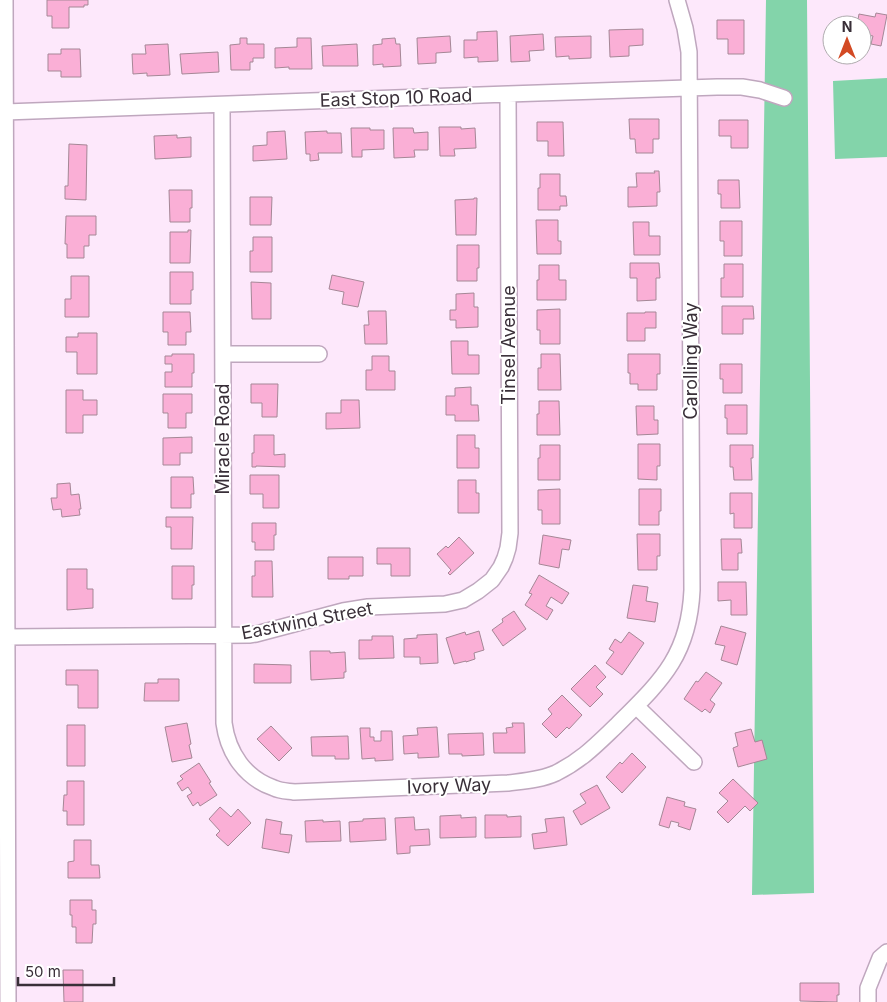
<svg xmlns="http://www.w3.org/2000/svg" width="887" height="1002" font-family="Inter,sans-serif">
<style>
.green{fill:#83d4aa}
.building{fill:#faafd6;stroke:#a58796}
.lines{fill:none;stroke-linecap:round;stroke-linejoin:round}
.minor-casing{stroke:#bfa7be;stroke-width:18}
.minor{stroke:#fff;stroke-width:15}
.labels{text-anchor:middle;stroke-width:4;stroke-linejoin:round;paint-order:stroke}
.street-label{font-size:18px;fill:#392f38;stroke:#fff}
</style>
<rect width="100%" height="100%" fill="#fde8fb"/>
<path class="green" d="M766,0H807L814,893L752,895Z
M887,78V157L835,159L833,81Z"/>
<path class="building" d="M47,0H88V5H84V7H69V28H52V16H47Z
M876,13L887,15L881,46L871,44L873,36L862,34V25H857L859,14L875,17Z
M717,20H744V54H728V39H717Z
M643,29V45L629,46V56L610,57L609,30Z
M497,31L498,61L478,62V57L464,58V40H477V32Z
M543,34L544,50L529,51L530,61L511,62L510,36Z
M450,36L451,52L436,53V63L418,64L417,38Z
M591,36V58L569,59V56L556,57L555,37Z
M240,38H247V44H264V58H253V62H250V70H231L230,45L240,44Z
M297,38H311L312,69H289V67L275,68V48L297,47Z
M395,38L396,44H400L401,66L383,67V64L373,65V45L382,44V39Z
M168,44L170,75L147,76V73L133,74L132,54H146L145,45Z
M357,44L358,66H323L322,46Z
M61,49H80L81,77H61V71H48V54H61Z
M218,52L219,72L182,74L180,54Z
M629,119H659V139H653V153H636L635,139H630Z
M719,120H748V148H731V136H719Z
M537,122H563L564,156H548V141H537Z
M439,127H461V129L475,128L476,148L454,149L455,156H440Z
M351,128H370V130H384V149L362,150V157H352Z
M393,128H413L414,133L428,132V150H414L415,157L394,158Z
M285,131L287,159L253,161V146L267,145V132Z
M327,131V133H341L342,153H318L319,160L310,161V154H306L305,132Z
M177,135V138L191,137V157L155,159L154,136Z
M69,144L87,145L86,200L65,199V186H68Z
M654,171H659L660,192H657V206L628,207V187H637L636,173H655Z
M540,174H560V196H566L567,206H560V210H538V188H540Z
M718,180H739L740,208H721V194H718Z
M169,190H192V208H190V222H170Z
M250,197H272L271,225H250Z
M474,198H477L476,235H456L455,200L474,199Z
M66,216H96V235H89V246H84V258H67V244H65Z
M536,220H558V241H561V254H537Z
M720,221H742V256H724V241H720Z
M633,222H649V236H660V255H634Z
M188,230H191L190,263H170V232H188Z
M253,237H272V272H250V251H253Z
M457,245H479V268H477V281H457Z
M630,263H659L660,278H656V300L637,301V278H630Z
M724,264H743V297H721V278H724Z
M539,265H559V280H566V300H537V280H539Z
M170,272H193V290H191V304H170Z
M332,275L364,282L358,307L342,304L344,292L329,289Z
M71,276H89V317H65V299H71Z
M251,282L271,283V319H252Z
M474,293V307H478V327L456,328V320H450V310H456V294Z
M722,306H753L754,319H743V334H722Z
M560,309V344H540V330H537V310Z
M368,311H386L387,344H365L364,325H369Z
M163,312H190L191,332H186V345H168V332H163Z
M645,312H656V328H645V341H627V313H645Z
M78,333H97V374H77V352H66V337H78Z
M451,341H468V355H479V374H452Z
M172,354H194V373H192V387H165V372H172V364H165V356H172Z
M541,354H560L561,390H538V368H541Z
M628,354H660V374H657V390H638V384H630V373H628Z
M372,356H389V371H395V390H366V370H372Z
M720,364H742V393H723V379H720Z
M251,384H278L277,417H262V403H251Z
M471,387V405H478L479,421H455V415H446V396H455V388Z
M66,390H83V400H97V415H83V433H66Z
M163,394H192V413H186V428H168V413H163Z
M341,400H359L360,428L326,429V413H341Z
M539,401H559L560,435H537V414H539Z
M725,405H747V434H727V418H725Z
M636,406H654V420H658V434L637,435Z
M254,435H274V455L285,454V467L256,466V467H252V453H254Z
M457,435H475V448H479V468H457Z
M192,437V453H180V465H163V438Z
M638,444H660V466H657V480L638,479Z
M540,445H560V480H538V458H540Z
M730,445H753V458H751L752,480H734L733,467H730Z
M250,475H279V508H263V494H250Z
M171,477H193L194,494H191V508H171Z
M458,480H476V493H479V513H458Z
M70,483L71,495L79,494L81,509H79L80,515L62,517L61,509L53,510L51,498H57V484Z
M560,489V524H542V510H538V490Z
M639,489H661V511H659V525H639Z
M730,493H752V528H734V513L730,514Z
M166,517H193L192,549H171V527H166Z
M252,523H276V535H274V550H255V542H252Z
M637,534H660V556H657V570H638Z
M543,535L571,540L569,550L562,549L559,568L539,564Z
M459,537L474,553L450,575L448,573L451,570L437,554L446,546L448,548Z
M721,539H741L742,553H738V570H722Z
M377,548H410V576H391V564H377Z
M328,557H363V576H349V579H328Z
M255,561H272L273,597H252V576H255Z
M172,566H194V585H192V599H172Z
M67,569H87V589H93V608L67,610Z
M539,575L569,593L562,604L551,597L546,606L553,610L547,620L525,605L532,594L529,593Z
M718,582H746L747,615H731V600L718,601Z
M633,585L648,587L646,601L658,603L655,622L627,618Z
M514,611L526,629L503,646L492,630L503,622L502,619Z
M721,626L746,633L737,665L721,660L725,646L715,644Z
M479,631L484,650L474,653L475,659L466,662V661L454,664L446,638L465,632L466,635Z
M629,632L644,643L622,675L606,663L614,652L609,649L615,639L621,643Z
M437,634L438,663L420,664V657H404V639L417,638V635Z
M372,636H393L394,658L359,659V640H372Z
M310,651H330V653L345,652L346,672H344V678L311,680Z
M254,664L291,665V683H254Z
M595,665L606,677L596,687L603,694L590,707L571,689Z
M66,670H98V708H78V685H66Z
M706,672L722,683L710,700L715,704L710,713L705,709L702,712L684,699L696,681L698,682Z
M158,679H179V701H144L145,683H158Z
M562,695L582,715L569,729L567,727L556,738L542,724L552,714L548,709Z
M187,723L191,744L189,745L192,758L172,762L165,727Z
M512,723H524L525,753H494L493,733H507L506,728L513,727Z
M67,725H85V766H67Z
M271,726L292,748L279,761L257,739Z
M437,727L439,757L418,758V753L404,754L403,736L418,735L417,728Z
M360,728H370V737H374V741H381V731H392L393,760L375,761V758L362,759Z
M751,729L755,742L762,740L767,759L738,767L733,748L738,746L735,733Z
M483,733L484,755L462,756V754H449L448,734Z
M348,736L349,759H335V756H312L311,737Z
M632,753L646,767L622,793L606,777L620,762L622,764Z
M199,763L211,782L209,783L217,795L200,806L198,802L193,806L187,796L192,793L188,787L182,791L177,783L183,779L180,776Z
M733,779L758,803L750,811L745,806L728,823L717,812L728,801L719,793Z
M67,781H84V825H67V811H63L64,795H67Z
M597,785L610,808L581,825L573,811L586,803L580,794Z
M667,797L685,802L684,806L696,809L690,830L678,826L679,823L671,821L669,828L659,825Z
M220,807L231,817L238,809L251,823L228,846L216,835L220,831L209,819Z
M461,815V818L476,817V837L440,838V816Z
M485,815H507V817L521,816V837L485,838Z
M414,817L415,830L429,829L430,845L410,846V853L397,854L395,818Z
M564,817L567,845L534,849L532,834L547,832L545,819Z
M385,818L386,840L350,842L349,822L363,821V819Z
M266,819L282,822L280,834L292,835L289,853L262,848Z
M323,820V822L340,821L341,841L306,842L305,821Z
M74,840H91V865H99L100,878H68V862L74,861Z
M70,900H92V910H96V924H93L92,943H76V927H72V915H70Z
M63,970H83V1002H64Z
M800,983H839V995H837V1002L800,1001Z"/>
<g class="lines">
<defs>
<path id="minor" d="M5,0L8,1002
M222,105L224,723C228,753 245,778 274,788C280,791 287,791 294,792L508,783C524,781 541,780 556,773C582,760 596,745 616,726C660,682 689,657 692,590L689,52L685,28L677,0
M5,112L508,94L717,87H742L760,90L784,98
M223,354H319
M7,637L249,635L256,634L343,611L368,607L445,604L463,600L478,591L492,580L501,567L505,558L508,548L510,533L508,94
M636,706L694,762
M868,1002V988L880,958L887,952"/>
</defs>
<use href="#minor" class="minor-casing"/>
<use href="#minor" class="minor"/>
</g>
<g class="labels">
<g class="street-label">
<text transform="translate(396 98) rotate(-2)" y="6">East Stop 10 Road</text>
<text transform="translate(509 345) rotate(-90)" y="6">Tinsel Avenue</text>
<text transform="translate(691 361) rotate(-90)" y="6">Carolling Way</text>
<text transform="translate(223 439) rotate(-90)" y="6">Miracle Road</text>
<text transform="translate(307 621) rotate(-11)" y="6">Eastwind Street</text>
<text transform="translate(449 786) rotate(-2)" y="6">Ivory Way</text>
</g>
</g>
<g transform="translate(847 40)"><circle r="24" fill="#ffffff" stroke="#b0acaf"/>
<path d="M0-4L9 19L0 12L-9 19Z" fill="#d34a24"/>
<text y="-8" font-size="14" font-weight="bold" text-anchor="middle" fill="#392f38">N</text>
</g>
<path d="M18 977v8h96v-8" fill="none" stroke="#392f38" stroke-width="2.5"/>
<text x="25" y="977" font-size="15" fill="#392f38" stroke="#ffffff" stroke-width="4" paint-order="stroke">50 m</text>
</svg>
